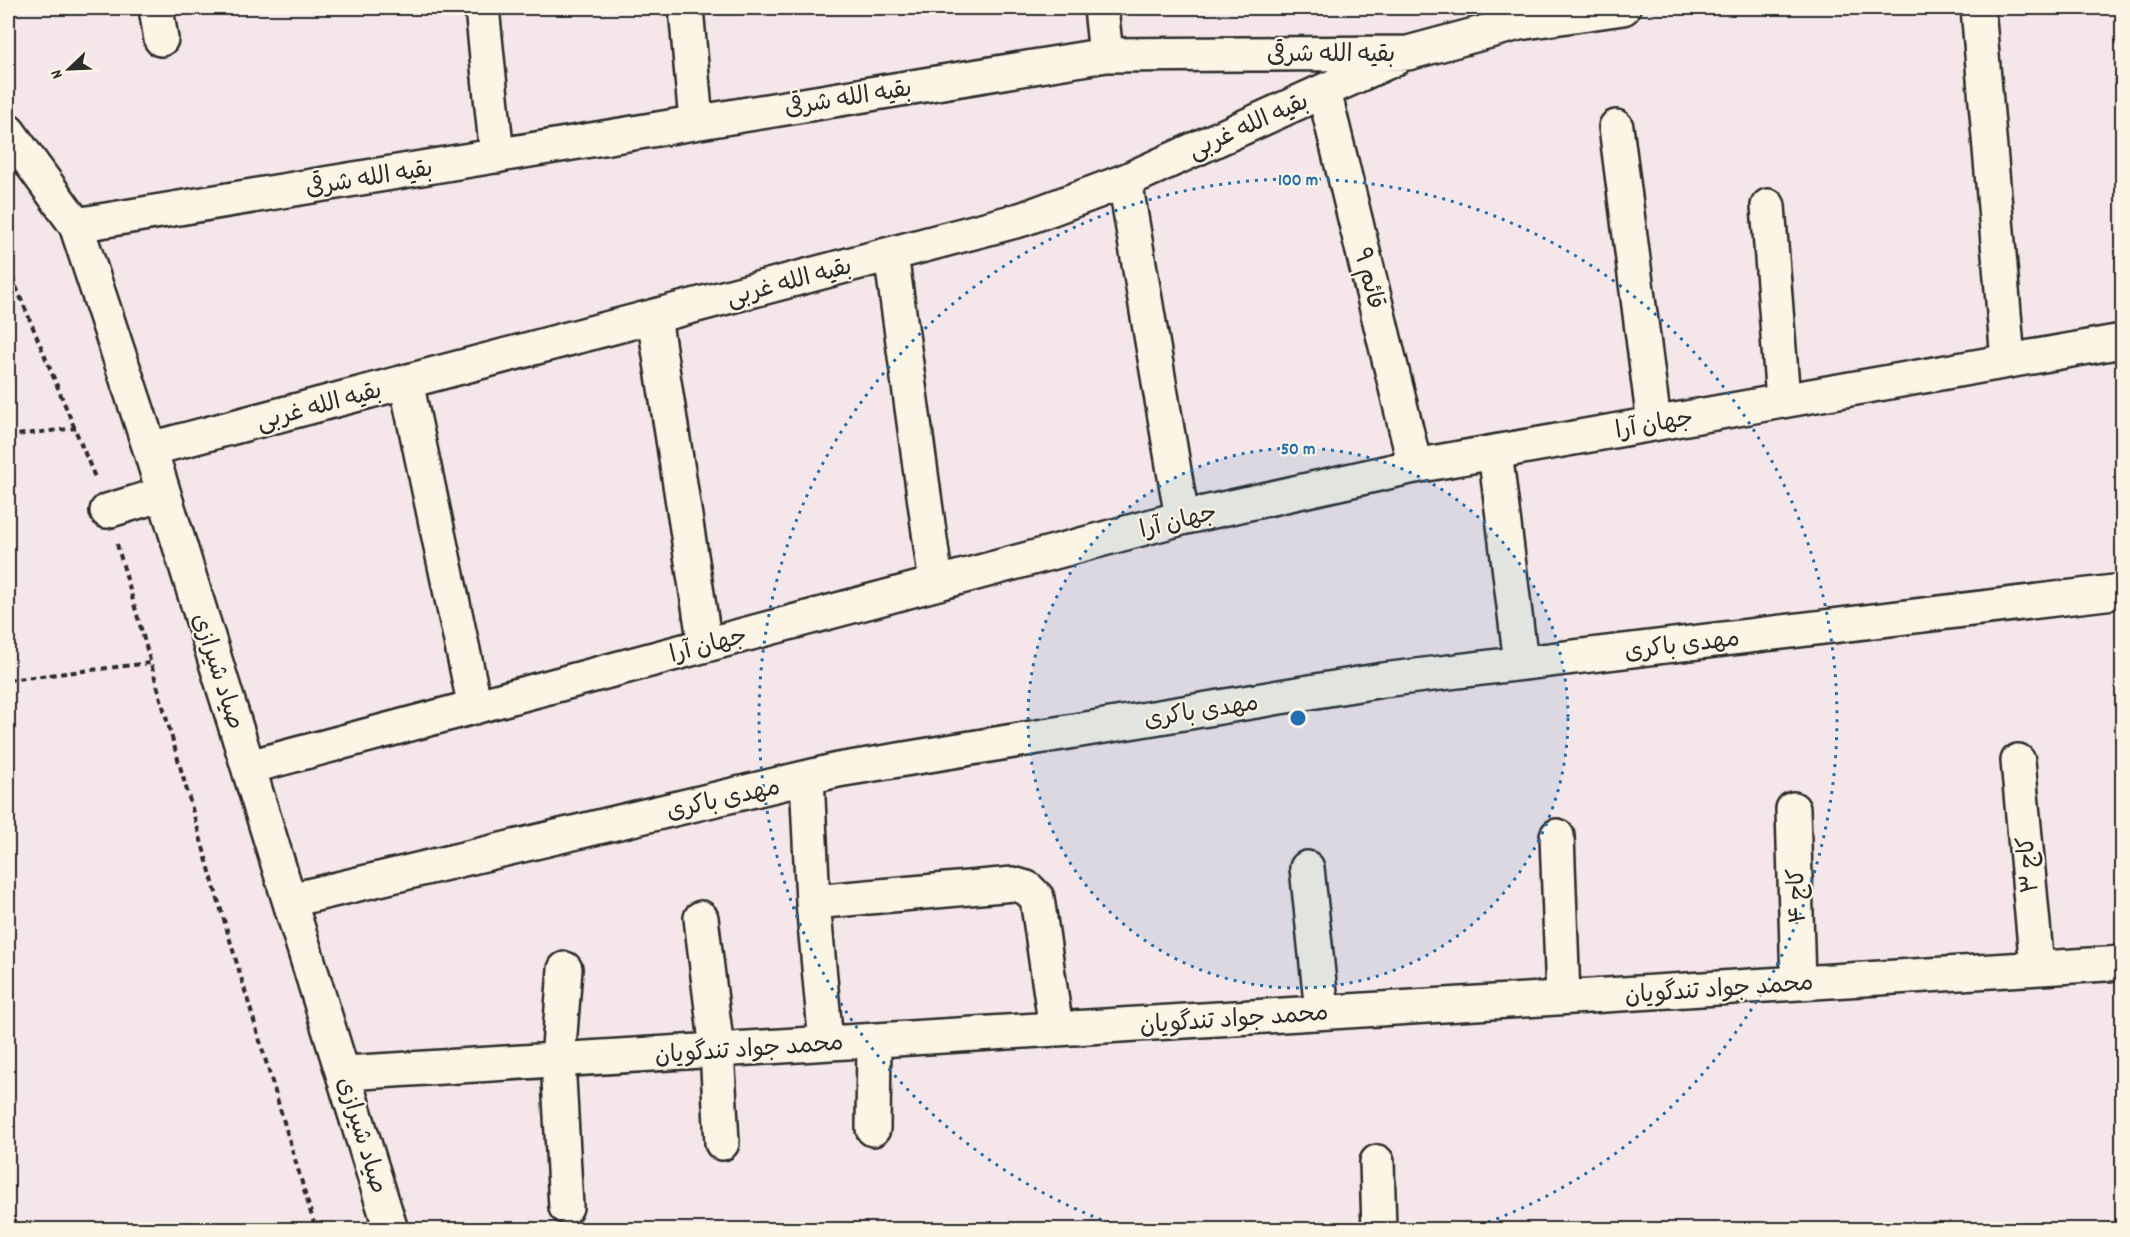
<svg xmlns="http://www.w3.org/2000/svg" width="2130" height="1237" font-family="Dekko,'Playpen Sans Arabic',sans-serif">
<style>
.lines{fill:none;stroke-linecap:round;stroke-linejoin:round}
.minor-casing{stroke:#2b2b2b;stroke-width:38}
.path{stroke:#2b2b2b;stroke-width:4;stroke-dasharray:6 4.5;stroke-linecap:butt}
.minor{stroke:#fcf5e5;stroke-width:33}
.ring{fill:none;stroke:#1f6fb2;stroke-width:3;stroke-dasharray:3 6}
.labels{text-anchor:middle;stroke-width:4.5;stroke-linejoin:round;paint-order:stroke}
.street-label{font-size:24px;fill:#2b2b2b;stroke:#fcf5e5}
.centre{fill:#1f6fb2;stroke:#fcf5e5;stroke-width:3}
.ring-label{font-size:18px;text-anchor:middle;font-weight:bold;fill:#1f6fb2;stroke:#fcf5e5;stroke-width:4.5;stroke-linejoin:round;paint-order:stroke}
</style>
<rect width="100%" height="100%" fill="#f5e7e9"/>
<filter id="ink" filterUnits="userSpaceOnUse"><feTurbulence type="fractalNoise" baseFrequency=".0167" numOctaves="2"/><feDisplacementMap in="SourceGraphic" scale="12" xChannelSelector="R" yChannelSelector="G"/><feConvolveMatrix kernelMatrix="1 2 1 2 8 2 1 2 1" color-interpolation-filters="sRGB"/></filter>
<g filter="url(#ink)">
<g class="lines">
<defs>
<path id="minor" d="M156,8L161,39
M482,8L497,156
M686,8L696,122
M1101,8L1106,55
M1978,8L2008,360
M1324,91L1415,466
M1616,127L1654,423
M8,131L76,225L150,449L391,1230
M1125,181L1182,518
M1768,206L1783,400
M76,225L1106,55L1408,53L1519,23L1623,8
M891,254L936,583
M654,317L705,645
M406,382L475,707
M150,449L1023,219L1125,181L1396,58
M1495,452L1521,663
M107,511L163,494
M2018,761L2037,968
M249,767L1182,518L1415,466L2122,341
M807,778L813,902L826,1043
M1793,809L1798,983
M1557,836L1563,997
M1307,868L1322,1012
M291,900L838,770L1383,680L2122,591
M813,902L1013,884L1027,888L1037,898L1056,1029
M701,918L717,1050L722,1143
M565,969L558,1060L566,1207
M345,1073L2122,963
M873,1129L874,1040
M1377,1162L1379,1230"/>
</defs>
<use href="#minor" class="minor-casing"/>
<path class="path" d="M8,267L96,480
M8,436L76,428
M117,544L216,893L316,1230
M8,680L150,663"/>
<use href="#minor" class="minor"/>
</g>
</g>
<circle cx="1298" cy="718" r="270" fill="#1f6fb2" fill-opacity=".12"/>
<g class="ring">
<circle cx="1298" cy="718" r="270"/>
<path d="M1127 1229A539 539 0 1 1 1469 1229"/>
</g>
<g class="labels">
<g class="street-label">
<text x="1331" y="61">بقیه الله شرقی</text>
<text transform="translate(848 97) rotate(-9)" y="8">بقیه الله شرقی</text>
<text transform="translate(1248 125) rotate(-24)" y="8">بقیه الله غربی</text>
<text transform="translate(369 177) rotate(-9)" y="8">بقیه الله شرقی</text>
<text transform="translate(1370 278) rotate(76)" y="8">قائم ۹</text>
<text transform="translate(789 281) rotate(-15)" y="8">بقیه الله غربی</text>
<text transform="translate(319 405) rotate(-15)" y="8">بقیه الله غربی</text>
<text transform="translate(1654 423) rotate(-10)" y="8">جهان آرا</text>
<text transform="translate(1178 520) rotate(-14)" y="8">جهان آرا</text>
<text transform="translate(708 644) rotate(-15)" y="8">جهان آرا</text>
<text transform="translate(1682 644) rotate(-7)" y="8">مهدی باکری</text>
<text transform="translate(219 671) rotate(72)" y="8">صیاد شیرازی</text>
<text transform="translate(1201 710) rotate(-9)" y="8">مهدی باکری</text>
<text transform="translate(723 798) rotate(-13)" y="8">مهدی باکری</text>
<text transform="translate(2027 865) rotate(-95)" y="8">کاج ۳</text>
<text transform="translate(1796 896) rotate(-92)" y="8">کاج ۴</text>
<text transform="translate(1719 988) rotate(-4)" y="8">محمد جواد تندگویان</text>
<text transform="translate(1234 1018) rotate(-4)" y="8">محمد جواد تندگویان</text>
<text transform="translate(749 1048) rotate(-4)" y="8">محمد جواد تندگویان</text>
<text transform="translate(363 1135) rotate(73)" y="8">صیاد شیرازی</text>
</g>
</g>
<circle cx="1298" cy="718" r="9" class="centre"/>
<g class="ring-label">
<text x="1298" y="185">100 m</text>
<text x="1298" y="454">50 m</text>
</g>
<rect width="2130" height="1237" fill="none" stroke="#fcf5e5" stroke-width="30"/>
<rect x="15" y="15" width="2100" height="1207" fill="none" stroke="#2b2b2b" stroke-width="2" filter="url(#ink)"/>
<g transform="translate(69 69) rotate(247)" stroke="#fcf5e5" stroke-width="4.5" paint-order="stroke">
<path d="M0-4.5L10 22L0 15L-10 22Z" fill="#2b2b2b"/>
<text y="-9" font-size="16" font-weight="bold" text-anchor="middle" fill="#2b2b2b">N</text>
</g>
</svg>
